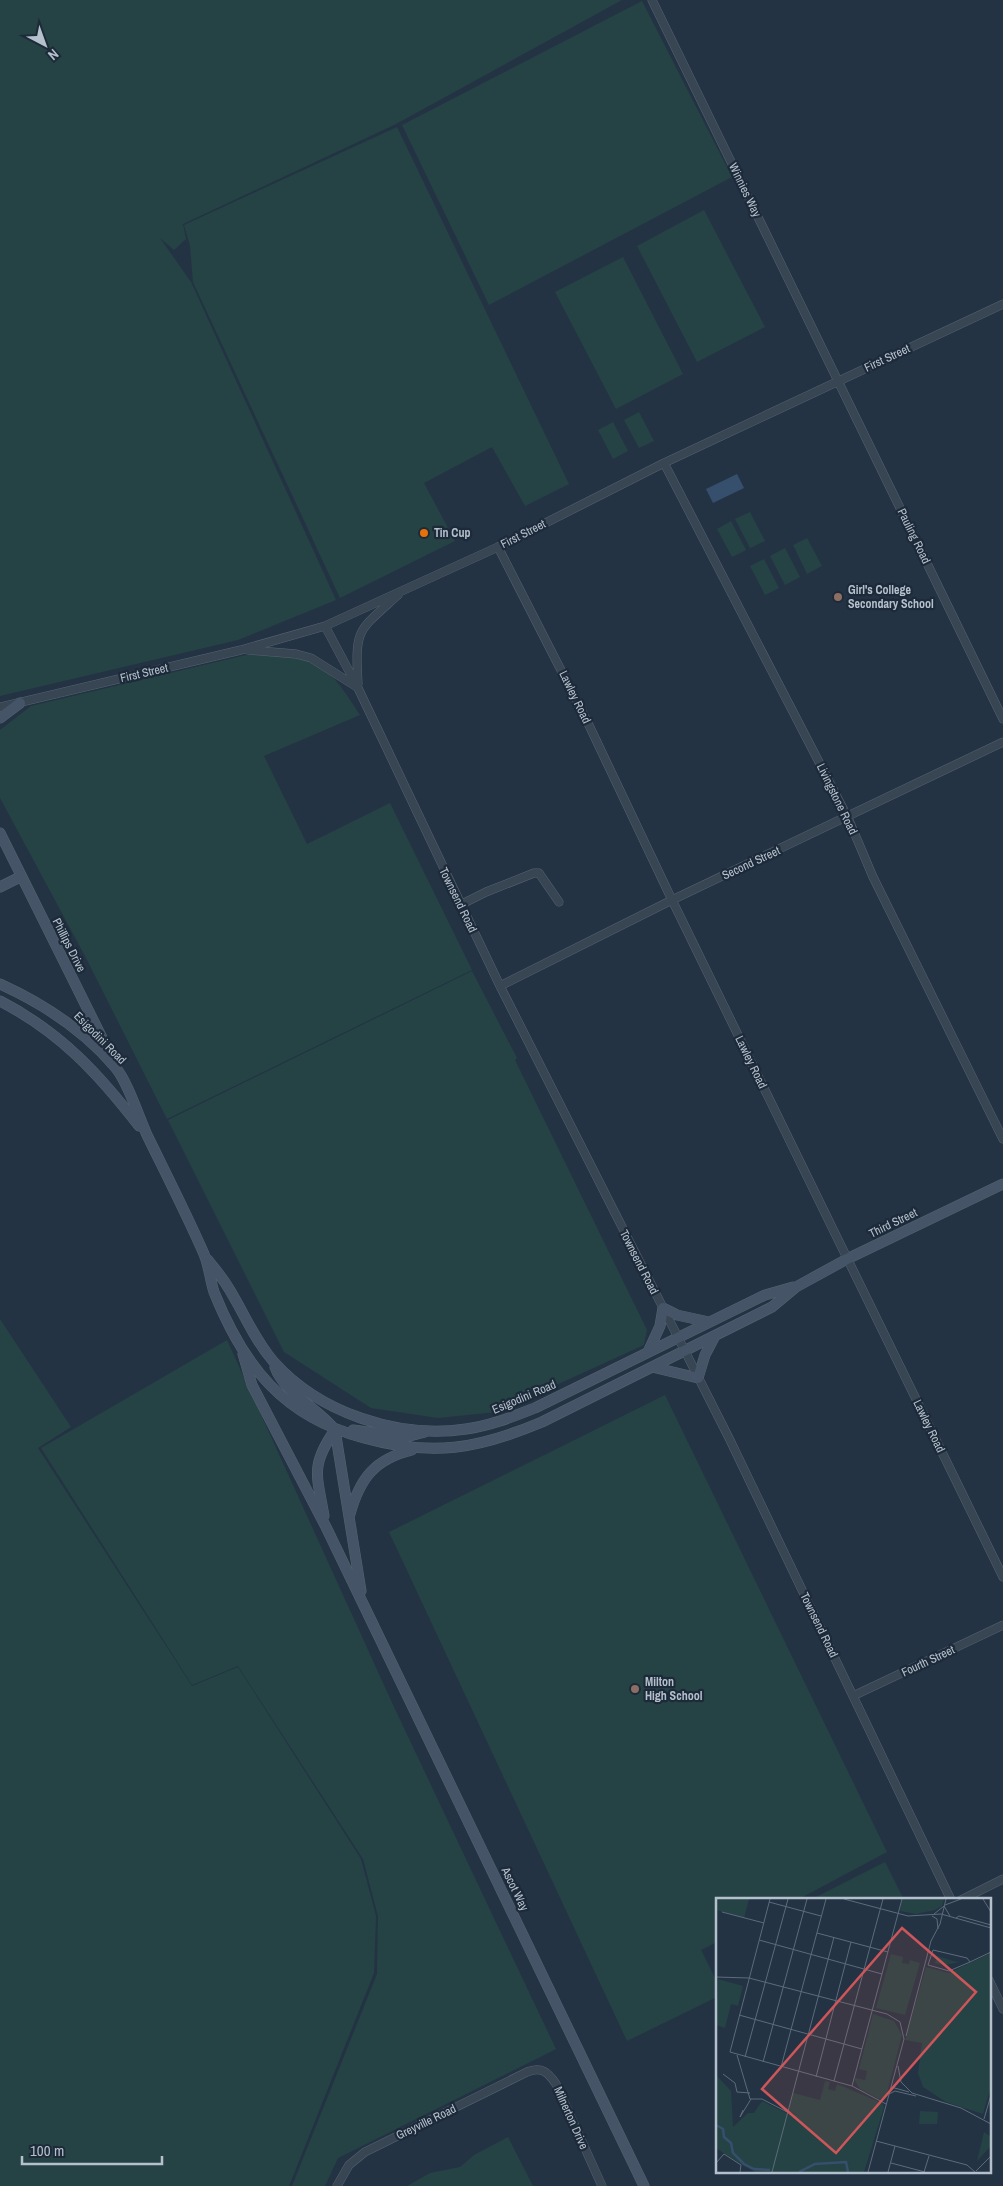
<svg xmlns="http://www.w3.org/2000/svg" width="1003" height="2186" font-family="'Archivo Narrow',sans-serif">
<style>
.green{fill:#254345}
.water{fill:#364f6d}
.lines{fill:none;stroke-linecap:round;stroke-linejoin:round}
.street-casing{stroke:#566371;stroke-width:9}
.secondary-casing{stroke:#566371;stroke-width:11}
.street{stroke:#384553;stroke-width:8}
.secondary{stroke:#455467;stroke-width:10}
.food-dot{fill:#e8710a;stroke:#1d2a39;stroke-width:2}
.education-dot{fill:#8d6e63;stroke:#1d2a39;stroke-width:2}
.labels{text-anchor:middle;stroke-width:4.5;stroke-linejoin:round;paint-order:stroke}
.street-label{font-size:12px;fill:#b5c0cd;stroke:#1d2a39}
.poi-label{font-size:12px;font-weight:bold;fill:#b5c0cd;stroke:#1d2a39;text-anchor:start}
.inset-river{fill:none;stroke:#364f6d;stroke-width:2.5}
.inset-road{fill:none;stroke:#5d6b7b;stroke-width:1}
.view{fill:#cc565a;fill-opacity:0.15;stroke:#cc565a;stroke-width:2.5}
.inset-edge{fill:none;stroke:#b5c0cd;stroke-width:2.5}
</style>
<rect width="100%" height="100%" fill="#233344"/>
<path class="green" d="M0,0H622L396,124L183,224L186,239L174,250L160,238L191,282L336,600L238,640L0,696Z
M642,1L732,177L489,305L402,125Z
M397,127L569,484L525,506L492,447L424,483L455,541L340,598L193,282L190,246L184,225Z
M704,210L765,327L697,362L637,246Z
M623,257L683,374L616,409L555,292Z
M639,412L654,441L639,448L624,420Z
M613,422L628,451L613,459L598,430Z
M750,512L765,541L750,548L735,519Z
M731,521L746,550L732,557L717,529Z
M807,538L822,566L807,574L793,545Z
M785,548L800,577L785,585L770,556Z
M764,559L779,588L765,595L750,566Z
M246,655C266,655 289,653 308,659C329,665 349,698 360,715L264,756L307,844L390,803L472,970L167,1119L85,956L0,798V730L31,706Z
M472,971L517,1058L515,1060L647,1330L644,1345L497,1412L438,1418L371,1408L284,1352L168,1120Z
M0,1319L71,1427L38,1448L192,1686L238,1667L361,1859L376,1916L374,1973L289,2186H0Z
M227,1340L394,1707L556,2049L338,2158L325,2186H292L377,1974L378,1916L363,1859L238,1666L192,1685L41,1448Z
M665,1395L887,1852L797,1900H717V1942L701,1950L717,1982V1997L627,2041L389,1532Z
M885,1862L904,1900H810Z
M508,2137L533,2186H407L430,2173L460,2167L474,2155Z"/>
<path class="water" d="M737,474L744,488L713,503L706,489Z"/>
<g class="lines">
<defs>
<path id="street" d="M652,0L1003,719
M664,463L848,818L873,877L1003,1139
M498,547L587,721L672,900L1003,1577
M325,626L358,688L500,986L729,1438L951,1900
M248,650L296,654L311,658L357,687
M358,684C355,628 357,632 398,595
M0,707L241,650L325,626L498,547L664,463L1003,304
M460,905L486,892L534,873H539L559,902
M500,986L672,900L1003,742
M853,1696L1003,1625
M961,1900L1003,1879
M989,1980L1003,2009
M337,2186L349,2165L365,2152L527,2072C541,2066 548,2072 556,2084L602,2186"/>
<path id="secondary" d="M0,718L20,703
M0,833L113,1060
M0,887L20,877
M0,984C44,1004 83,1029 115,1067C127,1080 139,1117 147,1135C166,1174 186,1213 204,1254C209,1266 210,1280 214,1292C244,1367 284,1417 364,1438C432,1457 478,1449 542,1422L772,1307L796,1287L847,1259L1003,1184
M0,1001C60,1032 98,1073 139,1126
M208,1260C214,1268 221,1276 226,1284C243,1310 253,1338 273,1361C319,1413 398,1439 466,1429C490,1426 512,1417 535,1408L765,1295L793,1287
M648,1352L660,1326L663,1308L677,1315L709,1322
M243,1354L252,1385L326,1527L644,2186
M275,1367C284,1393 318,1408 335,1430L361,1591
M652,1367L698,1378L705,1355L715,1336
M353,1430L406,1437L425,1432
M350,1514C360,1478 375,1459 412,1450
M324,1516C317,1475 310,1466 335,1430"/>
</defs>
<use href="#street" class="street-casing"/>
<use href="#secondary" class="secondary-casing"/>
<use href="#street" class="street"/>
<use href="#secondary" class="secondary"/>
</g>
<circle class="food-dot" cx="424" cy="533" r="5"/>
<g class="education-dot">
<circle cx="838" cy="597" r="5"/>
<circle cx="635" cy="1689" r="5"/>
</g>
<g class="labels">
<g class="street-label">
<text transform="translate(745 190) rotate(64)" y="4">Winnies Way</text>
<text transform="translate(887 358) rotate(-25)" y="4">First Street</text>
<text transform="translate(523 534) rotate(-27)" y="4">First Street</text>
<text transform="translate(914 536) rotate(64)" y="4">Pauling Road</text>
<text transform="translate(144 673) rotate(-13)" y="4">First Street</text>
<text transform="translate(575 697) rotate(64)" y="4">Lawley Road</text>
<text transform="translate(837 799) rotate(64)" y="4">Livingstone Road</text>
<text transform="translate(751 863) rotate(-25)" y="4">Second Street</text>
<text transform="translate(458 900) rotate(64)" y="4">Townsend Road</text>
<text transform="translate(69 945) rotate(63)" y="4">Phillips Drive</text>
<text transform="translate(100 1038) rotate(45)" y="4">Esigodini Road</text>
<text transform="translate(751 1062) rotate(64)" y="4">Lawley Road</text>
<text transform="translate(893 1223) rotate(-26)" y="4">Third Street</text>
<text transform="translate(639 1262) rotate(63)" y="4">Townsend Road</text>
<text transform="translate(524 1397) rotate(-23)" y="4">Esigodini Road</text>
<text transform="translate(929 1426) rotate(64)" y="4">Lawley Road</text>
<text transform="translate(819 1625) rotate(64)" y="4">Townsend Road</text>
<text transform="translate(928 1661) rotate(-25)" y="4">Fourth Street</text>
<text transform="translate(515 1889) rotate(64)" y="4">Ascot Way</text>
<text transform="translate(571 2118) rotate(66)" y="4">Milnerton Drive</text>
<text transform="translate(426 2122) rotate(-26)" y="4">Greyville Road</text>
</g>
<g class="poi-label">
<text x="434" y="537">Tin Cup</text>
<text x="848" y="594">Girl's College<tspan x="848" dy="14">Secondary School</tspan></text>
<text x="645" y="1686">Milton<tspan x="645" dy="14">High School</tspan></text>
</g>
</g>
<g transform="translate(716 1898)">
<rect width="275" height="275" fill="#233344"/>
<path d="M0,1H33L28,20L0,12ZM186,1H228L226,8L219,12L200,16L184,13ZM275,55V188L267,216L230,204L207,189L202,175L206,145L189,142L210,69L233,75ZM175,56L187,59L186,65L193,66L194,62L204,65L189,117L160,110ZM221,58L237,63L244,64L228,67L219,65ZM2,81L27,88L22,108L15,106L9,130L0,127ZM157,116L178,123L186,137L170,199L163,201L144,191L139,183V180L149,182L151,173L143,171ZM0,177L15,193L17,229L32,215H38L46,203L70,215L82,217L72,214L77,195L104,202L109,183L114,184L112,191L119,193L121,186L166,205L168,209L148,274H39L28,268L0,250ZM204,213L222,214L221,226H203ZM268,234L275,239V248L261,263Z" fill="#254345"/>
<path class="inset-river" d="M0,227L7,231L8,239L15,245L17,255L28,266L38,271L54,272M83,274L99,266L130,264L132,274"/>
<path class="inset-road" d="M54,1L14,154L136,188L170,206M128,1L192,18L225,16L275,30M267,1L275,14M53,4L105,18M229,7L245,1M6,14L48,25M218,16L228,8L234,18M216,18L221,21L222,31M240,20L243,18L275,27M101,35L172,54M43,42L166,76M254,64L251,60L217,52L212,67L233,73L254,64L275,54M0,79L33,80L171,116L184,124L188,141L152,274M23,117L146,151M190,138L215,43L224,26L230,1M21,157L34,201H46L71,214M29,159L72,1M47,164L91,1M182,168L185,184L196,195L245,210L275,226M65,169L110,1M7,176L19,185L21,194L34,195M100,179L135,44M118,183L167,1M136,188L186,1M175,189L193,194M173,196L179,193L200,198M27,212L24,219L35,201M268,221L275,197M160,243L251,267L259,274M0,265L8,256L25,267L24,274M175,265L209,274M260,273L275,258M56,274L118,39M172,274L179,248M208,274L213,258"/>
<path class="view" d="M186,30L260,94L120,255L46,191Z"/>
<rect width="275" height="275" class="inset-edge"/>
</g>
<g transform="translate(45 45) rotate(139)" stroke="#1d2a39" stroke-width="4" paint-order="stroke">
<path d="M0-4L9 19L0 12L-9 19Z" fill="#b5c0cd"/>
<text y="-8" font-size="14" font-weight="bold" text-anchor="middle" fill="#b5c0cd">N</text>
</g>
<path d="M22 2156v8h140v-8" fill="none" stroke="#b5c0cd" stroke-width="2.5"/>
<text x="30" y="2156" font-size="15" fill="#b5c0cd" stroke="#1d2a39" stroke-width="4" paint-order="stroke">100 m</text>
</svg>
